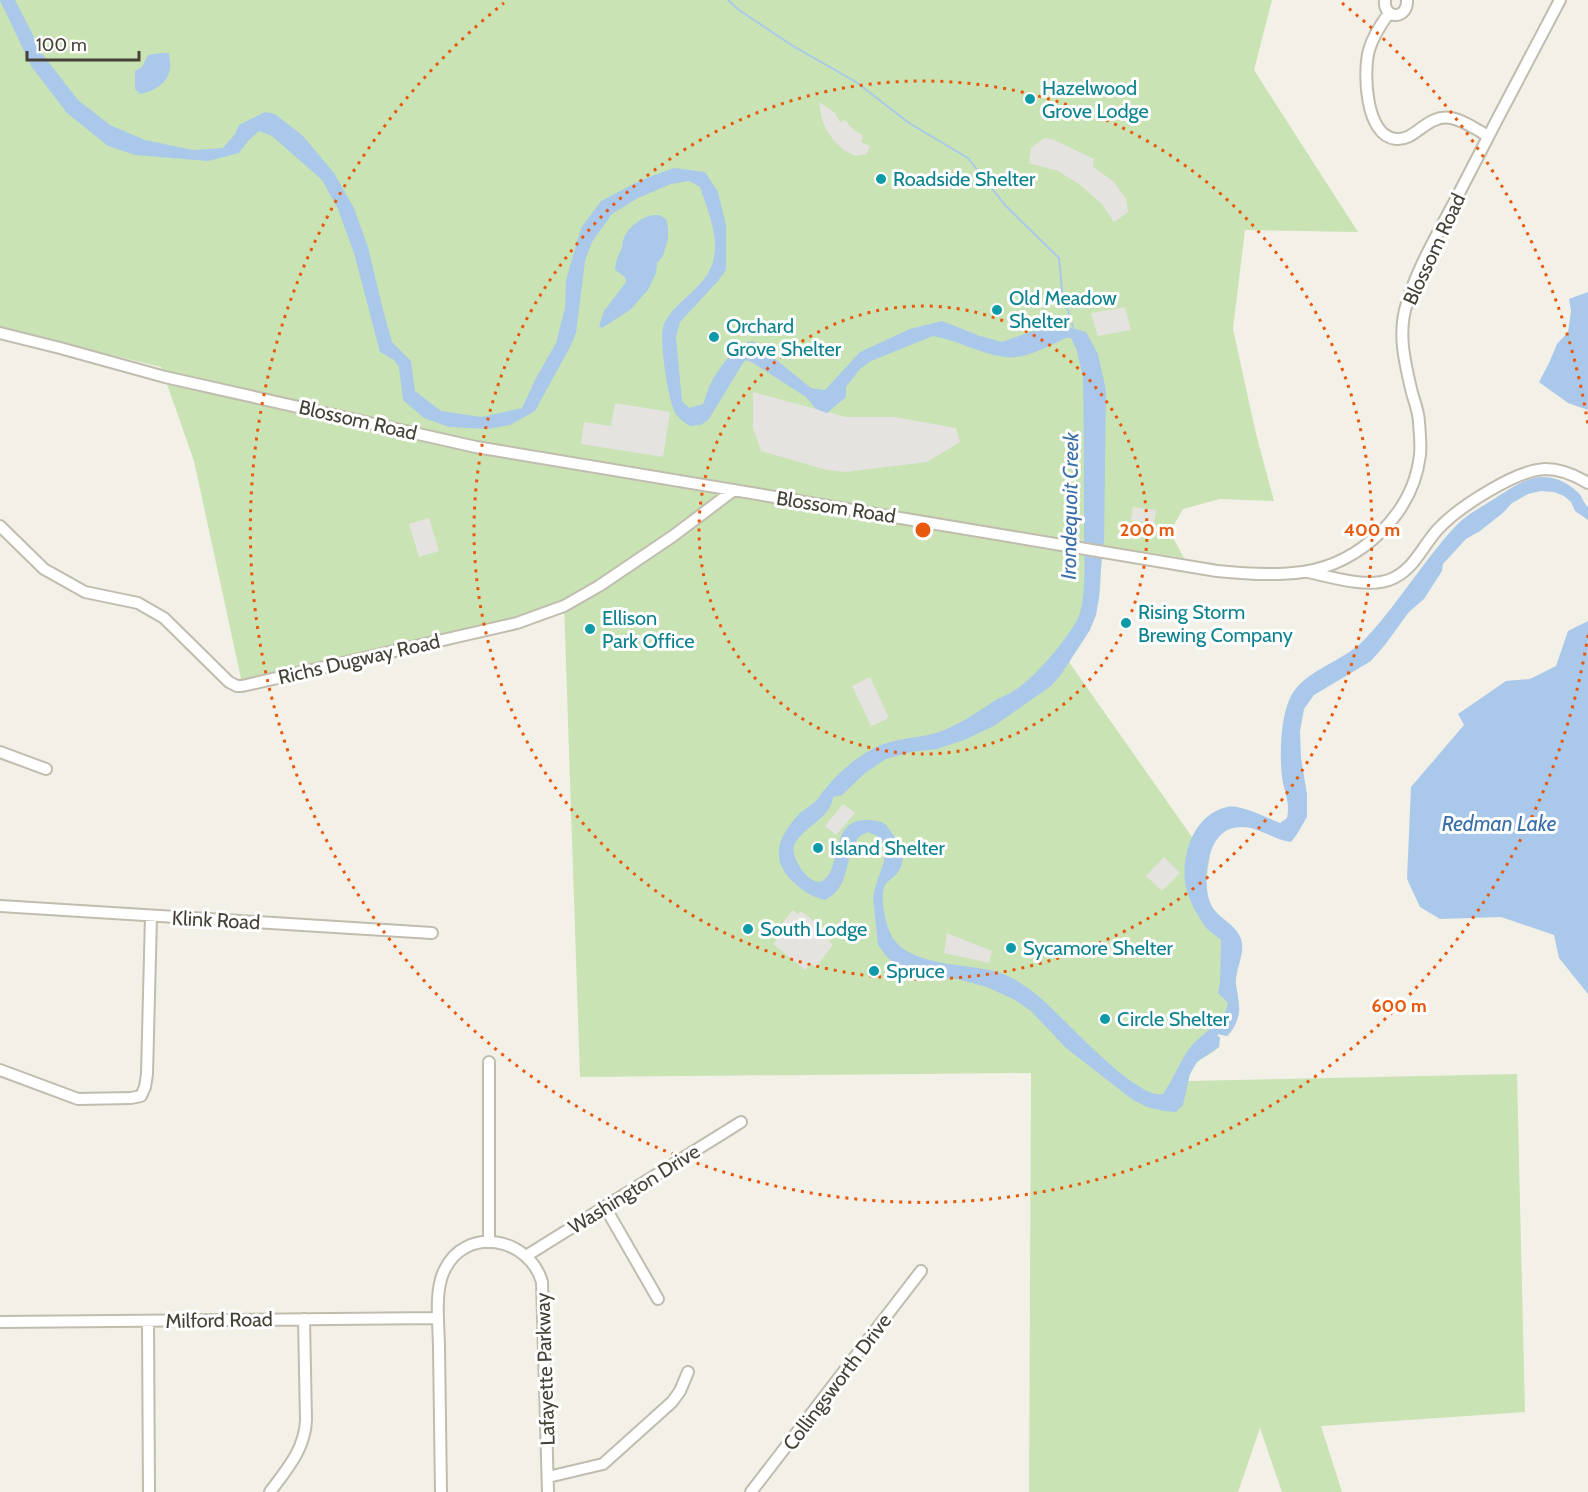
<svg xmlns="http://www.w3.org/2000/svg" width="1588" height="1492" font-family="Cabin,sans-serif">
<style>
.green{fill:#c9e3b4}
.parking{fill:#e4e3df}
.water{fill:#aac9ea}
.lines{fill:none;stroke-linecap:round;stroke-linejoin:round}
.stream{stroke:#aac9ea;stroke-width:2}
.minor-casing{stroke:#c0bcae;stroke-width:14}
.minor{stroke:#fff;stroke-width:10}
.ring{fill:none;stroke:#e8590c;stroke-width:3;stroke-dasharray:3 6}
.culture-dot{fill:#0f9aa8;stroke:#fff;stroke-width:2}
.labels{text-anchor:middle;stroke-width:6;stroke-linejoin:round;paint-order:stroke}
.culture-label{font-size:20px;fill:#0d838f;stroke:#fff;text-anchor:start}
.street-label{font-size:20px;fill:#454137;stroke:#fff}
.water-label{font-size:21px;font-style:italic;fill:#396ea8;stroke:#fff}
.centre{fill:#e8590c;stroke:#fff;stroke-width:3}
.ring-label{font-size:18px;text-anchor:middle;font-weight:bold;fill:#e8590c;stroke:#fff;stroke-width:6;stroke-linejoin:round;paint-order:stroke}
</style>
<rect width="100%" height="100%" fill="#f3f0e8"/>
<path class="green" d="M0,0H1272L1254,70L1358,232L1245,230L1233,329L1256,434L1274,501L1220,499L1183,509L1170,532L1184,558L1105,546C1099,563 1102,581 1099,598C1094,627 1082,639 1069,662L1192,837L1210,857C1206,877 1202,899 1219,915C1227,922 1236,927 1240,938C1246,953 1235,969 1236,984C1236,990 1240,1007 1239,1011C1238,1020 1233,1031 1227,1036L1218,1034L1217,1036L1220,1037L1219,1047C1204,1061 1193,1057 1188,1081L1517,1074L1525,1412L1321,1426L1342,1492H1282L1260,1428L1238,1492H1029L1031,1073L580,1077L564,603L519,619L398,644L242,683L194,461L161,367L0,328Z"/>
<path class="parking" d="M819,102L835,113L840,122L845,120L853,129L863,136L861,142L870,146L867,154L856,156L845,151L835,142L827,131L822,120Z
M1044,138L1052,139L1094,159L1093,167L1113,181L1126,199L1128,212L1114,222L1102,204L1079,184L1058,171L1029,163L1031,148Z
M934,171L947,175L967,176L968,183H951L934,178Z
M1125,307L1131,330L1098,336L1091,313Z
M753,392L846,417H894L956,428L960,442L927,462L846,472L827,470L761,451L753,428Z
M615,403L670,412L663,457L581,444L584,422L611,426Z
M1133,507L1156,510L1154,523L1131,520Z
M429,518L439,551L419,557L409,524Z
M870,677L889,718L871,726L852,686Z
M843,804L855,813L836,835L825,826Z
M1164,857L1180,873L1162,891L1146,876Z
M793,910L798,914L801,911L833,936L829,942L833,945L816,967L811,964L805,970L773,944L777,939L773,935Z
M947,933L992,951L989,963L944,953Z"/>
<path class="water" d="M0,0H15L32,33L40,51L78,100L110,125L145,140L193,150L223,148L235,134L239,125L265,112L275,114L303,136L334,173L354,208L368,247L383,310L392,342L411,361L415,391L441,411L481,417L522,408L536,378L556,343L565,308L566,280L581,228L601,201L641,180L674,168L705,172L718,192L726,225V270L718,281L680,322L676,337L682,401L689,408L703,404C706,397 708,388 712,381C720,367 737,342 753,341L811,388L825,390L860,352L910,329L942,321L980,336L1002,342L1030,332L1062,325L1086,332L1098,354L1106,390L1104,541L1102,554L1099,597L1096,615L1090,630L1060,676L1051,686L994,726L964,740L937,749L911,752L886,759L865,773L842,795L833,797C832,802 831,806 828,810C819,823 800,831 794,846C790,857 811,890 824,880C842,866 830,822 864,820C871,820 879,820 885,824C887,825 890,830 891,832C894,836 899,841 902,846C904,853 903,867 898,872C895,877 888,880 885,885C879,898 886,930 895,941C915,966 969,964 998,972C1011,976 1026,986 1037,995C1060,1013 1135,1100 1163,1094C1173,1080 1182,1057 1192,1045C1204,1032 1225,1022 1228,1003L1218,993L1220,982L1221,940C1216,935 1209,932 1204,925C1196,914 1187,896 1185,882C1182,852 1194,815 1227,807C1240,804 1267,818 1280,823L1287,818C1290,805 1286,796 1283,783C1279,760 1280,719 1290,698C1302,671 1343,662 1364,640C1388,615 1408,585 1429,558C1439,545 1450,531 1462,520C1473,511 1488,503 1500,495C1518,484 1536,471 1559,480C1566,483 1576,489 1581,496C1583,500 1584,503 1588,507V520L1575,511L1571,502L1564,496L1554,492L1541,491L1528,494L1512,503L1504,512L1480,531L1466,539L1443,564L1442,571L1424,599L1409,612L1384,646L1371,661L1314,695L1304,709L1300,731L1301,758L1307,794V817L1297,834L1291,842C1274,840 1259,827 1242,827C1233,827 1224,830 1218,838C1206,852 1203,888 1211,905C1218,919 1236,924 1241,939C1246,954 1234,970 1236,985C1237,990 1240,1008 1239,1012C1238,1020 1233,1031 1227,1036L1218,1034L1217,1036L1220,1037L1219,1047L1197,1062L1190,1074L1183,1105L1176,1112L1164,1111L1147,1107L1133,1100L1066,1048L1031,1011L1015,1000L987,987L957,979L929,978L904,971L887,957L878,945L873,898L875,888L884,861V845L877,836L868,832C865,834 862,834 859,837C856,840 854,846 852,850C845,869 846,890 825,900C810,896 803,891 791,880C768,856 781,833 800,813C805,809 810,806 815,802C819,798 822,792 826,788C838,773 854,759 871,750C890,738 915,739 936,733C958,726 977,712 996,700C1001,697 1007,695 1012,692C1033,680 1067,640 1078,618C1087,600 1084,550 1084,528C1084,478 1084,428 1083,378L1077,351L1071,338H1066C1049,346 1024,360 1005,357C980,354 957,340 933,336L871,361L860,369L846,387V397L827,413L816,409L806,397L753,363L746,360L743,363L709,419L701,425L690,426C685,423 679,419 676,414C668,403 658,335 664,324C674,302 702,290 711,267C722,241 708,212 700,187L689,181L671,184L638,198L612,214L592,242L585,261L576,333L570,347L535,411L510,425L488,429L449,427L424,418L403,400L399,367L394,360L380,352L354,253L338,209L322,180L272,136L259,131L248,141L239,153L208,161L135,155L108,146L67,113L31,66L8,17C6,11 1,5 0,0Z
M162,53H169C169,57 171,64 170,68C168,84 154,91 140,94L135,89V71L142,67L148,55Z
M653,215H659L666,219L668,227V239L663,256L657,263L656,273L648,290L630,310L602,328L599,326L604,311L626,282L625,277L615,270C615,262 619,255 622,247C623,244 622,241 624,238C628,227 642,217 653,215Z
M1588,292V410L1568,403L1539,382L1549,363L1557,344L1568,332L1571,311L1569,299Z
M1588,621V994L1559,958L1554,935L1501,917L1440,919L1420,907L1407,879L1411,787L1464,725L1458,714L1506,681L1530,679L1556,666L1568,631Z"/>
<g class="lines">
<path class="stream" d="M728,0L739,10L793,46L856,82L909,123L968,158L1005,205L1059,258L1062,291L1073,327"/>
<defs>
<path id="minor" d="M1385,0C1383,20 1408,20 1407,0
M1389,13C1381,24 1373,36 1369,50C1363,72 1365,136 1396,139C1416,141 1426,114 1451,118C1464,120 1477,130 1488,136
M0,333L60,348L165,377L476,447L1217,571C1245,574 1274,576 1303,572C1361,563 1413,514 1420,455C1421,445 1420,434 1419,423C1419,413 1415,403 1412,393C1405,363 1397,333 1407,303C1418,266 1439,232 1457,197C1491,131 1525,66 1560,0
M0,526L44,569L85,592L138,603L164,618L229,682L237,686H242L517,623L564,606L599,586L673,536L734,490
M1308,572C1331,577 1366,588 1389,580C1414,571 1422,546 1439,528C1459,507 1516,470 1545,469C1561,469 1575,475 1588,483
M0,752L46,769
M0,906L432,933
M0,1070L78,1099L131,1098L141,1096L145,1087L147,1074L151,916
M605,1207L658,1299
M489,1242V1062
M526,1256L741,1122
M148,1321L149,1492
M0,1322L438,1318
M548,1477L603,1464L672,1402L680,1391L688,1372
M270,1492C287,1469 305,1449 306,1420L304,1319
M441,1492C440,1444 440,1397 439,1349C439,1326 434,1292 444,1271C465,1225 529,1237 542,1282L548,1492
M751,1492L921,1271"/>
</defs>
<use href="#minor" class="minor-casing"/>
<use href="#minor" class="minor"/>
</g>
<g class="ring">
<circle cx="923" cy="530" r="224"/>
<circle cx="923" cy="530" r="449"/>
<path d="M1588 635A673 673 0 1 1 504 3M1342 3A673 673 0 0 1 1588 425"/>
</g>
<g class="culture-dot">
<circle cx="1030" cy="99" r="6"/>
<circle cx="881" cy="179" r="6"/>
<circle cx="997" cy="310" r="6"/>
<circle cx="714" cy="337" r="6"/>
<circle cx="1126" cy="623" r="6"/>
<circle cx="590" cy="629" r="6"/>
<circle cx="818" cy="848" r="6"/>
<circle cx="748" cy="929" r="6"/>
<circle cx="1011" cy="948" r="6"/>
<circle cx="874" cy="971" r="6"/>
<circle cx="1105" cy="1019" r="6"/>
</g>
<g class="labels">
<g class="culture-label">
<text x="1042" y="95">Hazelwood<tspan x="1042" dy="23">Grove Lodge</tspan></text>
<text x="893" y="186">Roadside Shelter</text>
<text x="1009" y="305">Old Meadow<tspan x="1009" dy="23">Shelter</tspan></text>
<text x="726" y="333">Orchard<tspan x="726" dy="23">Grove Shelter</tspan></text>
<text x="1138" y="619">Rising Storm<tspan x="1138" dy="23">Brewing Company</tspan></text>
<text x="602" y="625">Ellison<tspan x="602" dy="23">Park Office</tspan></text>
<text x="830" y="855">Island Shelter</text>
<text x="760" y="936">South Lodge</text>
<text x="1023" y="955">Sycamore Shelter</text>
<text x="886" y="978">Spruce</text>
<text x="1117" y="1026">Circle Shelter</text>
</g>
<g class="street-label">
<text transform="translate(1434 249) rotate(-65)" y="7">Blossom Road</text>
<text transform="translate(358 420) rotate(13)" y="7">Blossom Road</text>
<text transform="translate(836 507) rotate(9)" y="7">Blossom Road</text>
<text transform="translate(359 659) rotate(-13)" y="7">Richs Dugway Road</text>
<text transform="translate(216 920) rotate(3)" y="7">Klink Road</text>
<text transform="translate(634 1189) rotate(-32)" y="7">Washington Drive</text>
<text transform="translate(219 1320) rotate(-1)" y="7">Milford Road</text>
<text transform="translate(545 1369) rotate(-92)" y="7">Lafayette Parkway</text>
<text transform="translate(837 1382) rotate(-53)" y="7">Collingsworth Drive</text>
</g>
<g class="water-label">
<text transform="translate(1070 506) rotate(-89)" y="7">Irondequoit Creek</text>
<text x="1499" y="831">Redman Lake</text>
</g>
</g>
<circle cx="923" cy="530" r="9" class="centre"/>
<g class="ring-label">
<text x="1147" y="536">200 m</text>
<text x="1372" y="536">400 m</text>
<text x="1399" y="1012">600 m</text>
</g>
<path d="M27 51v9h112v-9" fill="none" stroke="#454137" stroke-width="3"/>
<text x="36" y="51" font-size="18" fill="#454137" stroke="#ffffff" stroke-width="4.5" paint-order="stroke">100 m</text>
</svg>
